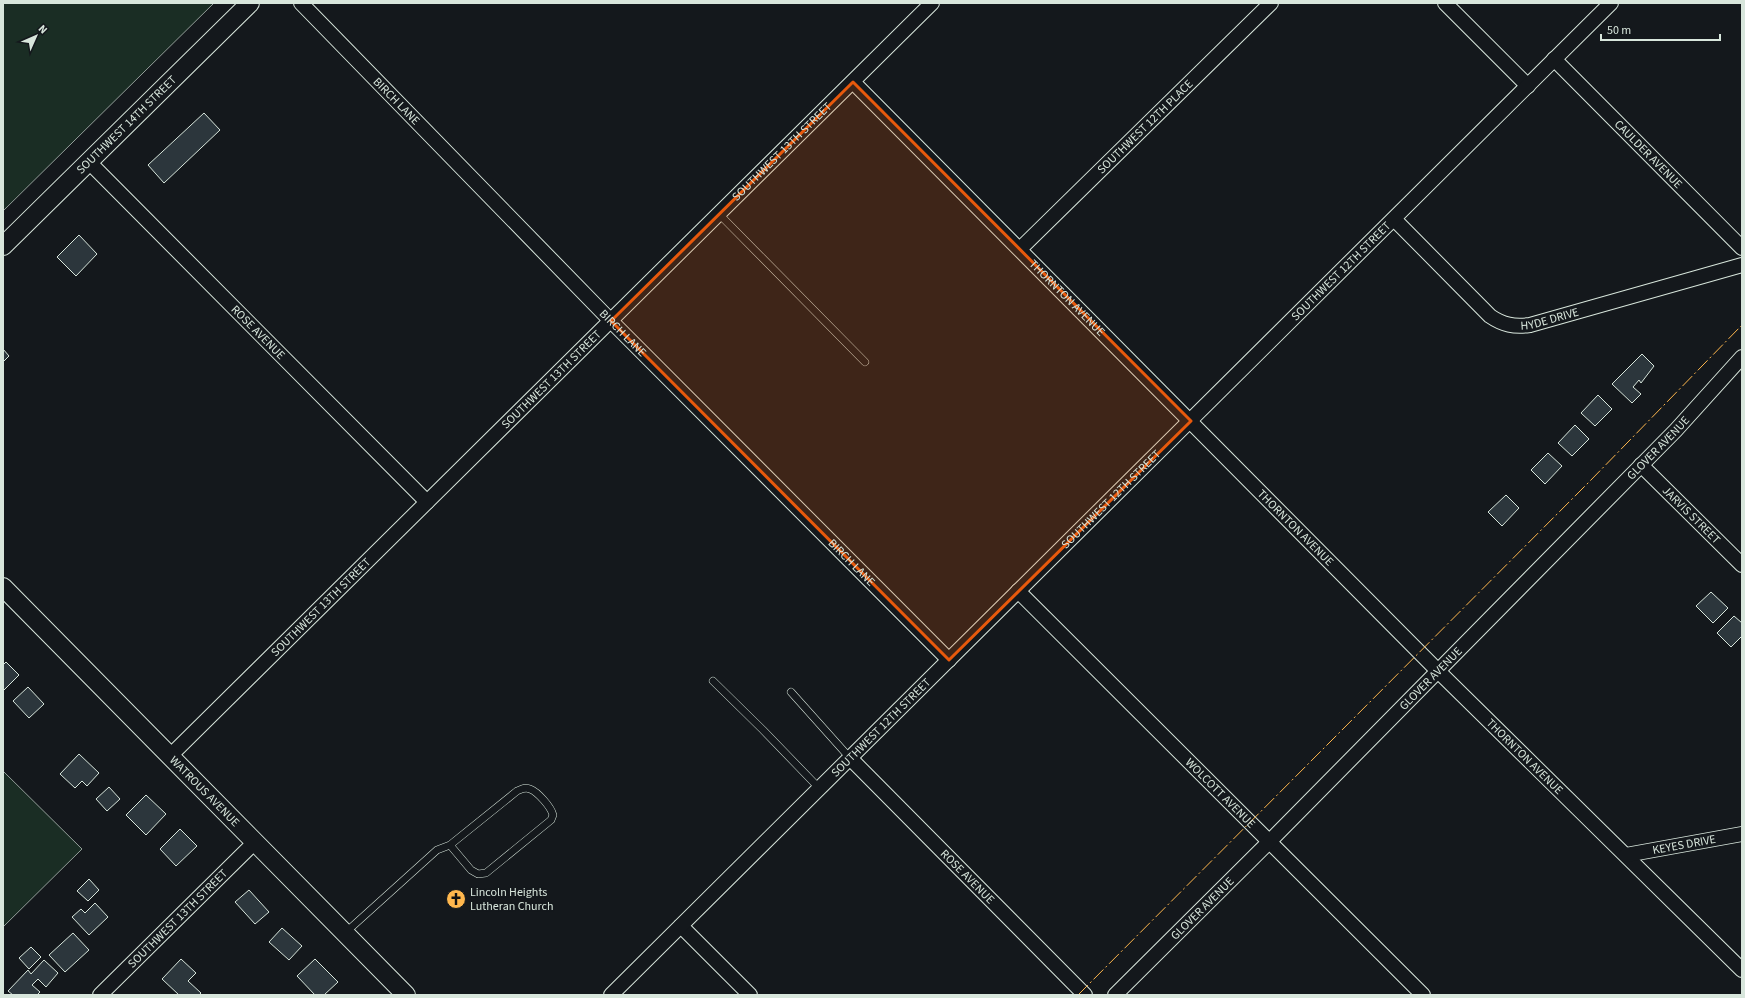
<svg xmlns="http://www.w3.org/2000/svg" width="1745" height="998" font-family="'Source Sans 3',sans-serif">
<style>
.green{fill:#1a2d24;stroke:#939e99}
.building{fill:#2c363c;stroke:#d8e6dc}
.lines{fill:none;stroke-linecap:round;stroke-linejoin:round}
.service-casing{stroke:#d8e6dc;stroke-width:8}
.minor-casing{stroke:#d8e6dc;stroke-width:16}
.tertiary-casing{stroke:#d8e6dc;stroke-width:20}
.service{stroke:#14181c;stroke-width:7}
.minor{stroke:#14181c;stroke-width:14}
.tertiary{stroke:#14181c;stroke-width:18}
.power{stroke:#ffb74d;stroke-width:1;stroke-dasharray:14 3 2 3;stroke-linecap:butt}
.marked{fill:#e8590c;fill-opacity:0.2;stroke:#e8590c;stroke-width:3;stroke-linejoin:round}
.labels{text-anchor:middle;stroke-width:3;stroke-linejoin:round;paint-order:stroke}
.street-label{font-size:12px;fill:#d8e6dc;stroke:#14181c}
.poi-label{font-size:12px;fill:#d8e6dc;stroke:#14181c;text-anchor:start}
</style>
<rect width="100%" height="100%" fill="#14181c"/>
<path class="green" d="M3,3H214L3,211Z
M3,771L82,849L3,927Z"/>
<path class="building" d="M204,113L220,130L164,183L148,165Z
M79,235L97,254L76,276L57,257Z
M3,349L9,356L3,362Z
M1642,354L1654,366L1641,383L1639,380L1633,387L1641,394L1632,403L1612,384Z
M1598,395L1612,409L1595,426L1581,413Z
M1575,425L1589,439L1572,456L1558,443Z
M1548,453L1562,466L1545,484L1531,470Z
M1506,495L1519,508L1502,526L1488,512Z
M1711,592L1728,608L1713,623L1696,606Z
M1734,616L1742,623V636L1731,647L1717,633Z
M6,662L19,675L3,691V665Z
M28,687L44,704L29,718L13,701Z
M79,754L99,773L87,786L82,781L75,788L60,774Z
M109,787L120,799L107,811L96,799Z
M146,795L166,814L146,835L126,815Z
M180,829L197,846L176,866L160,849Z
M89,879L99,890L88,901L77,891Z
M249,890L269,912L255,924L235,902Z
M95,903L108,917L89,935L72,917L81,909L85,913Z
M282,928L302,946L289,960L269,942Z
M73,933L89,950L65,972L49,955Z
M31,947L41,957L29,969L19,958Z
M181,959L196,973L188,981L201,993L199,995H179L162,979Z
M315,959L338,982L324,995H315L297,976Z
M44,960L58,973L46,987L38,979L32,985L40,992L37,995H13L8,991L28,970L31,974Z"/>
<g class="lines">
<defs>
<path id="service" d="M719,214L865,362
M713,681L763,730L819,788
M791,692L850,758
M345,933L437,850L450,845L517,791C522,789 525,787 530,789C538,792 551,807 553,815L551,820L486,873L478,874L471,870L450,845"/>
<g id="minor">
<path id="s1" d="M301,3L611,321L949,660"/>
<path d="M1445,3L1528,86"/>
<path id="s2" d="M1554,59L1742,248"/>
<path id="s3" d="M853,82L1438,671L1742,970"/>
<path id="s4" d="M89,162L427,502"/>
<path id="s5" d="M1394,219L1490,316C1503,325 1514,327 1530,325L1742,265"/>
<path id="s6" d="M1020,249L1271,3"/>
<path id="s7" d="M1641,465L1742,565"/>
<path id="s8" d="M1018,591L1423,995"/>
<path id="s9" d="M170,756L932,3"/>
<path id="s10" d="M850,758L1085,995"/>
<path id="s11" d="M1626,855L1742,834"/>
<path d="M681,926L750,995"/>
<path id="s12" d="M100,995L255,842"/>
<path id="s13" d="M611,995L1611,3"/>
<path id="s14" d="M1115,995L1270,841L1676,430L1742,357"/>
</g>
<g id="tertiary">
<path id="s15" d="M3,246L250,3"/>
<path id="s16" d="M3,587L406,995"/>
</g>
</defs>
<use href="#service" class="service-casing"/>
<use href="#minor" class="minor-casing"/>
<use href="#tertiary" class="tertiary-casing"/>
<use href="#service" class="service"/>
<use href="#minor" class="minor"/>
<use href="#tertiary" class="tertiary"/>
<path class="power" d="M1078,995L1590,481L1742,325"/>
</g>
<path class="marked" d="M853,82L1191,421L949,660L611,321Z"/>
<defs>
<symbol id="church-disc" viewBox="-11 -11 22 22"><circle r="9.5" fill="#ffb74d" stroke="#14181c"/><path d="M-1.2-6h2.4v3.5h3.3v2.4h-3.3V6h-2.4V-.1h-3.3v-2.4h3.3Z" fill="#111"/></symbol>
</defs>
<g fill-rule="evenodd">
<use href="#church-disc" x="445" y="888" width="22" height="22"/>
</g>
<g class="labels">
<g class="street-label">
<text dy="4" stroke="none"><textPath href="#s1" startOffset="137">BIRCH LANE</textPath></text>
<text dy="4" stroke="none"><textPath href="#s15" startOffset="173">SOUTHWEST 14TH STREET</textPath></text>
<text dy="4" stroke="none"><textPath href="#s6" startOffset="175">SOUTHWEST 12TH PLACE</textPath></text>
<text dy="4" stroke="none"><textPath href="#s9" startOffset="860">SOUTHWEST 13TH STREET</textPath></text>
<text dy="4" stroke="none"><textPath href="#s2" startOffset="134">CAULDER AVENUE</textPath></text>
<text dy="4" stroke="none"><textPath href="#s13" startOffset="1028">SOUTHWEST 12TH STREET</textPath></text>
<text dy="4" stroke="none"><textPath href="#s3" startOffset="304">THORNTON AVENUE</textPath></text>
<text dy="4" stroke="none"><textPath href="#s5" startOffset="199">HYDE DRIVE</textPath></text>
<text dy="4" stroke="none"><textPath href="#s4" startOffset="240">ROSE AVENUE</textPath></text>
<text dy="4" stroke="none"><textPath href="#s1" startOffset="461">BIRCH LANE</textPath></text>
<text dy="4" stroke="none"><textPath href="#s9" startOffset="536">SOUTHWEST 13TH STREET</textPath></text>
<text dy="4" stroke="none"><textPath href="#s14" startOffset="771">GLOVER AVENUE</textPath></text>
<text dy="4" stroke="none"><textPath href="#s13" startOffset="704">SOUTHWEST 12TH STREET</textPath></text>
<text dy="4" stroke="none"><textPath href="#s7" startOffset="71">JARVIS STREET</textPath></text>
<text dy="4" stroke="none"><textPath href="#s3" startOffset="628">THORNTON AVENUE</textPath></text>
<text dy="4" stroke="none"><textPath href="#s1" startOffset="785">BIRCH LANE</textPath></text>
<text dy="4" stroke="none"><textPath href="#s9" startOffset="212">SOUTHWEST 13TH STREET</textPath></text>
<text dy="4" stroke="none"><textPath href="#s14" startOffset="447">GLOVER AVENUE</textPath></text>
<text dy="4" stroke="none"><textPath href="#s13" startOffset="380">SOUTHWEST 12TH STREET</textPath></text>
<text dy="4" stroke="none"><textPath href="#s3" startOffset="952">THORNTON AVENUE</textPath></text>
<text dy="4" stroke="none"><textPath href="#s16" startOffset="287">WATROUS AVENUE</textPath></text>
<text dy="4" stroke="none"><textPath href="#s8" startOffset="286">WOLCOTT AVENUE</textPath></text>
<text dy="4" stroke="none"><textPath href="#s11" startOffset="59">KEYES DRIVE</textPath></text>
<text dy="4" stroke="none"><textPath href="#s10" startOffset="167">ROSE AVENUE</textPath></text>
<text dy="4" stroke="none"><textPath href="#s14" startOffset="123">GLOVER AVENUE</textPath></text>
<text dy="4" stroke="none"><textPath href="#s12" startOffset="109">SOUTHWEST 13TH STREET</textPath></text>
</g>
<g class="poi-label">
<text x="470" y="896">Lincoln Heights<tspan x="470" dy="14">Lutheran Church</tspan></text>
</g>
</g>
<rect width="1745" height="998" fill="none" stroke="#d8e6dc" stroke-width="8"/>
<g transform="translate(36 36) rotate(45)" stroke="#14181c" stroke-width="3" paint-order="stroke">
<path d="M0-3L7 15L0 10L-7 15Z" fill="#d8e6dc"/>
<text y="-6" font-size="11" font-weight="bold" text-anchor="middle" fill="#d8e6dc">N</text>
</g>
<path d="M1601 34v6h119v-6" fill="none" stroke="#d8e6dc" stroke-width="2"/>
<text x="1607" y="34" font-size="12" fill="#d8e6dc" stroke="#14181c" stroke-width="3" paint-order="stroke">50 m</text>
</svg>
